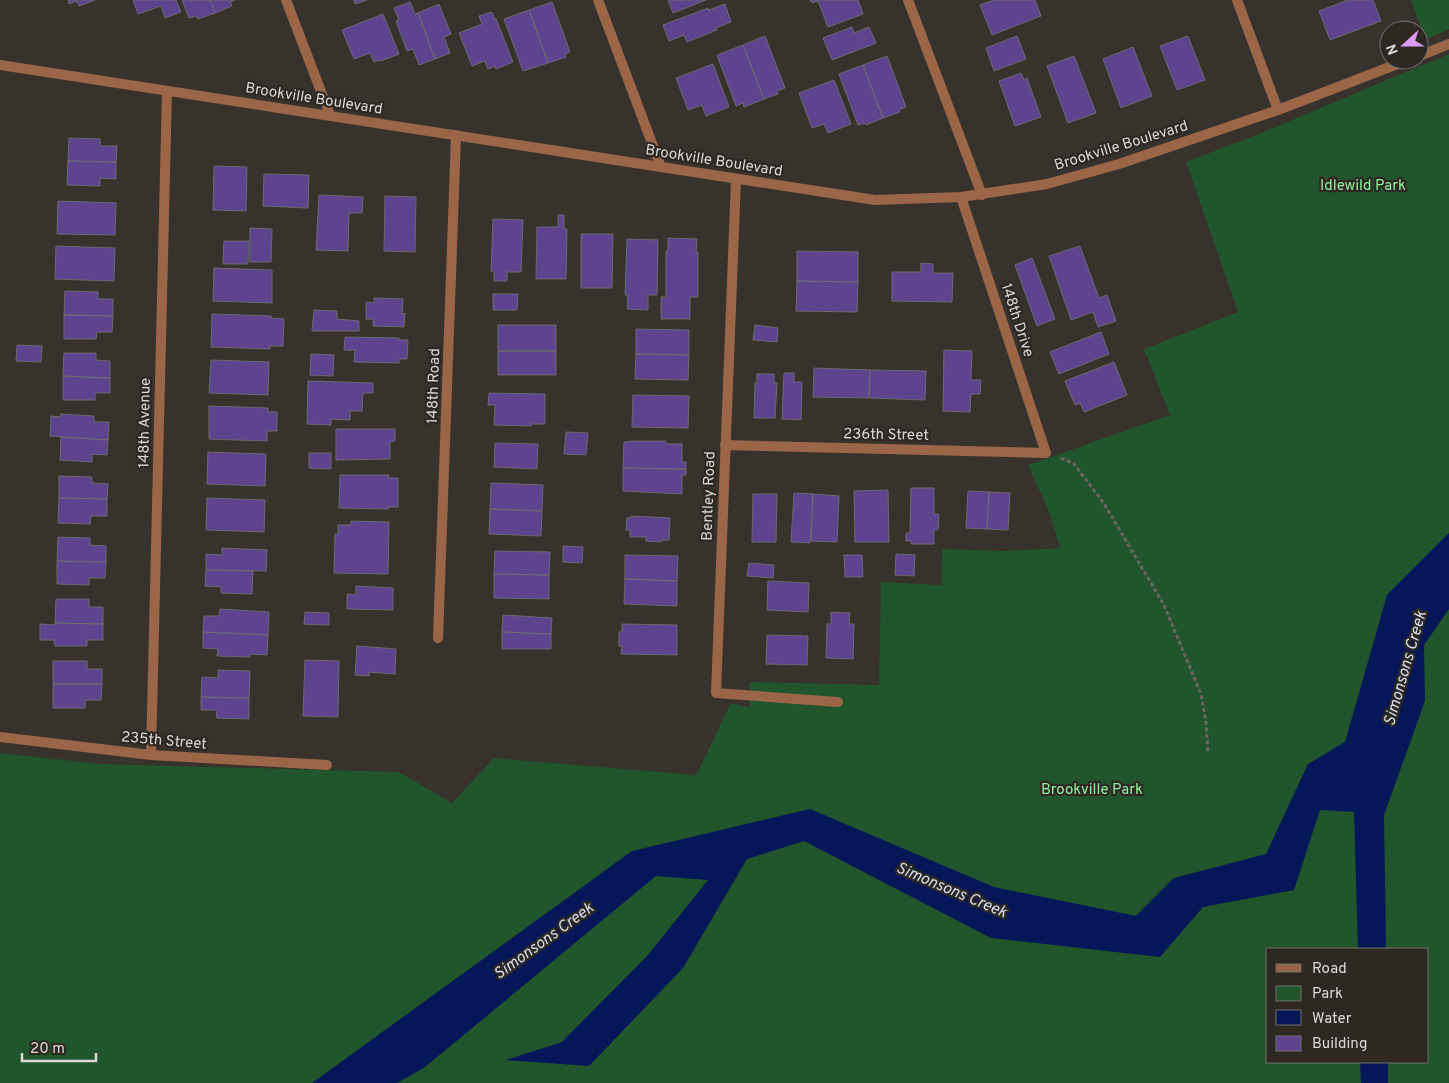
<svg xmlns="http://www.w3.org/2000/svg" width="1449" height="1083" font-family="Overpass,sans-serif">
<style>
.green{fill:#21552b;fill-rule:evenodd}
.water{fill:#051759}
.building{fill:#5e438e;stroke:#6c6a72}
.lines{fill:none;stroke-linecap:round;stroke-linejoin:round}
.path{stroke:#6b6561;stroke-width:3;stroke-dasharray:4 2.5;stroke-linecap:butt}
.minor{stroke:#9b6648;stroke-width:10}
.tertiary{stroke:#9b6648;stroke-width:10}
.labels{text-anchor:middle;stroke-width:4.5;stroke-linejoin:round;paint-order:stroke}
.street-label{font-size:15px;fill:#ddd9d6;stroke:#2e2823}
.park-label{font-size:15px;fill:#8ff39e;stroke:#2e2823}
.water-label{font-size:16px;font-style:italic;fill:#d5dff3;stroke:#2e2823}
</style>
<rect width="100%" height="100%" fill="#38322d"/>
<path class="green" d="M1411,0H1449V29L1427,39L1421,27Z
M1449,54V1083H0V753L101,764L399,772L452,803L494,758L696,775L731,703L750,708V682L879,685L881,582L941,585L942,549L1005,551L1060,548L1050,514L1028,465L1170,415L1144,349L1238,312L1186,162L1261,133ZM1268,949H1428V1062H1268Z"/>
<path class="water" d="M1449,533V609L1424,645L1425,701L1384,815L1386,949H1358L1354,812L1320,810L1294,890L1203,907L1160,957L991,938L804,841L747,859L683,968L589,1066L506,1060L562,1042L648,955L708,880L656,876L425,1067L397,1083H312L632,851L810,809L994,887L1136,916L1174,878L1266,854L1308,764L1345,742L1387,595Z
M1360,1062H1388V1083H1361Z"/>
<path class="building" d="M68,0H95L79,6L77,1L69,4Z
M133,0H176L181,12L165,18L161,6L138,14Z
M182,0H210L215,13L198,19L196,16L189,18Z
M210,0H235L230,2L232,6L215,13Z
M354,0H367L355,4Z
M668,0H706L673,13Z
M810,0H858L863,14L828,27L818,1L812,3Z
M994,0H1035L1041,16L992,35L980,5Z
M1348,0H1373L1381,21L1330,40L1319,11Z
M410,2L415,14L418,13L435,59L419,65L413,49L407,51L396,21L399,20L394,8Z
M552,2L570,52L565,54L566,57L548,63L529,10Z
M439,4L451,34L444,37L450,53L435,59L418,13Z
M725,4L731,22L716,28L717,30L687,42L684,35L669,41L663,25L708,8L709,10Z
M529,10L548,63L523,71L504,19Z
M492,12L495,19H496L513,62L496,69L495,66L488,69L485,61L472,66L459,33L482,24L479,16Z
M383,14L399,54L381,61L380,60L374,62L370,53L354,59L342,30Z
M852,27L854,33L869,27L876,43L832,60L823,38Z
M765,36L785,88L777,91L778,94L764,99L743,45Z
M1017,36L1026,59L994,71L986,48Z
M1188,36L1205,80L1177,90L1160,46Z
M743,45L764,99L744,107L743,103L736,106L717,55Z
M1133,47L1152,96L1121,108L1103,59Z
M887,56L906,107L899,110L900,112L883,118L863,65Z
M1074,56L1096,113L1068,123L1047,66Z
M713,64L729,107L706,116L702,105L688,110L676,78Z
M863,65L883,118L866,125L865,123L858,125L839,74Z
M1021,73L1024,80L1027,78L1041,117L1015,126L999,81Z
M834,80L851,124L828,133L824,124L812,128L799,93Z
M69,138L100,139V146H117L116,162L68,161Z
M68,161L116,162V179L100,178V186L67,185Z
M214,166L247,167L246,211L213,210Z
M264,174L309,175L308,208L263,206Z
M319,195L363,197L362,213H349L348,251L316,250Z
M385,196L416,197L415,252L384,251Z
M58,201L116,203L115,235L57,234Z
M558,215H564V229H567L566,279H536L537,227H558Z
M493,219L523,220L521,272H507V281H494V271H491Z
M250,228L272,229L271,262H250Z
M581,234H613L612,288H581Z
M668,238L697,239L696,252H698V297H690V319H661V297H666V251H668Z
M627,239L658,240L657,295H648V310L627,309L628,295H625Z
M224,241H249L248,264H223Z
M56,246L115,248L114,281L55,279Z
M1080,246L1099,298L1107,295L1116,321L1098,327L1093,312L1071,320L1049,256Z
M797,251L858,252V282L797,281Z
M1032,258L1055,319L1037,326L1015,265Z
M921,263L933,264V273H953L952,302L892,301V272H921Z
M214,268L272,270V303L213,301Z
M797,281L858,282L857,312L796,311Z
M65,291L98,292V299H113V316L64,315Z
M493,294H518L517,310H493Z
M374,298L403,299L402,314L405,313L404,327L373,326V319H366V302L374,303Z
M314,310L337,311V319L359,321V331H312Z
M212,314L271,316V318L284,319L283,346H270V349L211,347Z
M64,315L113,316L112,332H97L96,339H64Z
M498,325H556V351H498Z
M755,325L778,328L777,342L753,340Z
M636,329L689,330V355L636,354Z
M1101,332L1109,354L1059,374L1050,352Z
M345,337L399,338V340H408L407,359H399V363L354,362L355,350H344Z
M17,345L42,346L41,362L16,361Z
M944,350L972,351L971,380H981L980,394H971L970,412L943,411Z
M498,351H556V375H498Z
M64,353H96V360L110,361V378L63,376Z
M311,354L334,355L333,376L310,375Z
M636,354L689,355L688,380L635,379Z
M211,360L269,362L268,395L209,393Z
M1114,362L1127,395L1084,412L1080,403L1075,405L1065,381Z
M814,368L870,370L869,398L813,397Z
M870,370L926,371L925,400L869,398Z
M784,373H794V382H802L801,420L782,419Z
M757,374H774V383H777L775,418H754L755,383H757Z
M63,376L110,378V393H95V400H63Z
M308,381L373,383V393H363L362,411H350V420L331,419V425L307,424Z
M489,393L545,394V424H531V426L494,425L495,405H488Z
M633,395L689,396L688,428L632,427Z
M209,406L268,408V412H277V431H267V441L209,439Z
M61,414L94,416V422H109L108,440L50,436L51,416L61,417Z
M336,429H395V441L390,442V459L336,460Z
M566,432L588,433L586,455L564,454Z
M61,437L108,440L107,455L92,454V462L60,460Z
M630,441H666V444H682V462H686V469L623,468L624,442H630Z
M495,443L538,444L537,469L494,467Z
M208,452L266,454L265,486L207,484Z
M309,453H331V469L309,468Z
M623,468L686,469V475H682V494L623,491Z
M340,475H389L388,478H398V507H388V509L339,508Z
M59,476L92,477V483L108,484L107,499L59,498Z
M491,483L543,485L542,511L490,509Z
M911,488H934V514H939L938,530H934V544H911V541H906V533H910Z
M888,490L889,542H855L854,491Z
M968,491L989,492L987,529L966,528Z
M989,492L1010,493L1008,530L987,529Z
M794,493L813,494L810,543L791,542Z
M753,494H777L776,542H752Z
M813,494L839,496L837,542L811,541Z
M59,498L107,499V516H91L90,524L58,523Z
M207,498L265,500L264,532L206,530Z
M490,509L542,511L541,536L489,534Z
M631,516L670,518L669,540H661V542L646,541V537H630V530H626L627,518H631Z
M351,521L389,522L388,574L334,573L335,534H338V525H351Z
M58,537L90,538V545L106,546V562L57,561Z
M563,546L583,547L582,563L563,562Z
M222,548L267,550L266,571L206,570V554L222,555Z
M495,551L550,552L549,575L494,574Z
M896,554L915,555L914,576L895,575Z
M625,555L678,556L677,581L625,579Z
M844,555H862L863,577H845Z
M57,561L106,562L105,578H89V585L57,584Z
M749,563L774,565L773,578L747,576Z
M206,570L253,571L252,594L221,593V587L205,586Z
M494,574L549,575V599L494,598Z
M625,579L677,581V606L624,604Z
M768,581L809,583L808,612L767,610Z
M356,586L393,588V610L347,609V594L356,595Z
M56,599H89V607H103V624L55,623Z
M220,609L269,612L268,635L203,632L204,616H219Z
M305,612L329,613V625L304,624Z
M831,612L850,613L849,624H854L853,659L826,658L827,624H831Z
M503,615L552,618L551,634L502,632Z
M55,623L103,624V640H87V646H55L54,640H40V624L55,625Z
M622,624L677,625V655L621,654L622,646H619V632H622Z
M203,632L268,635L267,655L250,654V657L217,656L218,649L203,648Z
M502,632L551,634V649H502Z
M767,635L808,636L807,665L766,664Z
M357,646L396,649L395,674L369,672V676L355,675Z
M305,660L339,661L338,717L303,716Z
M53,661H87V669H102V684H53Z
M218,670L250,671L249,698L201,697L202,677L218,678Z
M53,684H102L101,700H85V708H53Z
M201,697L249,698V719L217,718L216,710H201Z"/>
<g class="lines">
<path class="path" d="M1061,458L1074,464L1103,502L1164,605L1201,694L1206,723L1208,753"/>
<path class="minor" d="M286,0L330,115
M598,0L661,167
M908,0L982,195
M1237,0L1278,110
M736,179L716,693L838,702
M725,445L1046,453L961,197
M438,638L456,135
M0,737L151,755L327,765
M151,755L167,91"/>
<path class="tertiary" d="M1419,56L1449,44
M0,65L875,200L961,197L1047,184L1119,164L1278,110L1408,60"/>
</g>
<g class="labels">
<g class="street-label">
<text transform="translate(314 98) rotate(9)" y="5">Brookville Boulevard</text>
<text transform="translate(1121 145) rotate(-17)" y="5">Brookville Boulevard</text>
<text transform="translate(714 160) rotate(9)" y="5">Brookville Boulevard</text>
<text transform="translate(1018 320) rotate(72)" y="5">148th Drive</text>
<text transform="translate(433 386) rotate(-88)" y="5">148th Road</text>
<text transform="translate(144 423) rotate(-89)" y="5">148th Avenue</text>
<text transform="translate(886 434) rotate(1)" y="5">236th Street</text>
<text transform="translate(708 496) rotate(-88)" y="5">Bentley Road</text>
<text transform="translate(164 740) rotate(5)" y="5">235th Street</text>
</g>
<g class="park-label">
<text x="1363" y="190">Idlewild Park</text>
<text x="1092" y="794">Brookville Park</text>
</g>
<g class="water-label">
<text transform="translate(1404 668) rotate(-74)" y="6">Simonsons Creek</text>
<text transform="translate(952 889) rotate(23)" y="6">Simonsons Creek</text>
<text transform="translate(543 940) rotate(-36)" y="6">Simonsons Creek</text>
</g>
</g>
<rect x="1266" y="948" width="162" height="115" fill="#2e2823" stroke="#746f6b"/>
<rect x="1276" y="964" width="25" height="8" fill="#9b6648" stroke="#746f6b"/>
<text x="1312" y="973" font-size="15" fill="#ddd9d6">Road</text>
<rect x="1276" y="986" width="25" height="15" fill="#21552b" stroke="#746f6b"/>
<text x="1312" y="998" font-size="15" fill="#ddd9d6">Park</text>
<rect x="1276" y="1010" width="25" height="15" fill="#051759" stroke="#746f6b"/>
<text x="1312" y="1023" font-size="15" fill="#ddd9d6">Water</text>
<rect x="1276" y="1036" width="25" height="15" fill="#5e438e" stroke="#746f6b"/>
<text x="1312" y="1048" font-size="15" fill="#ddd9d6">Building</text>
<g transform="translate(1404 45) rotate(249)"><circle r="24" fill="#2e2823" stroke="#746f6b"/>
<path d="M0-4L9 19L0 12L-9 19Z" fill="#da9af6"/>
<text y="-8" font-size="14" font-weight="bold" text-anchor="middle" fill="#ddd9d6">N</text>
</g>
<path d="M22 1053v8h74v-8" fill="none" stroke="#ddd9d6" stroke-width="2.5"/>
<text x="30" y="1053" font-size="15" fill="#ddd9d6" stroke="#2e2823" stroke-width="4" paint-order="stroke">20 m</text>
</svg>
